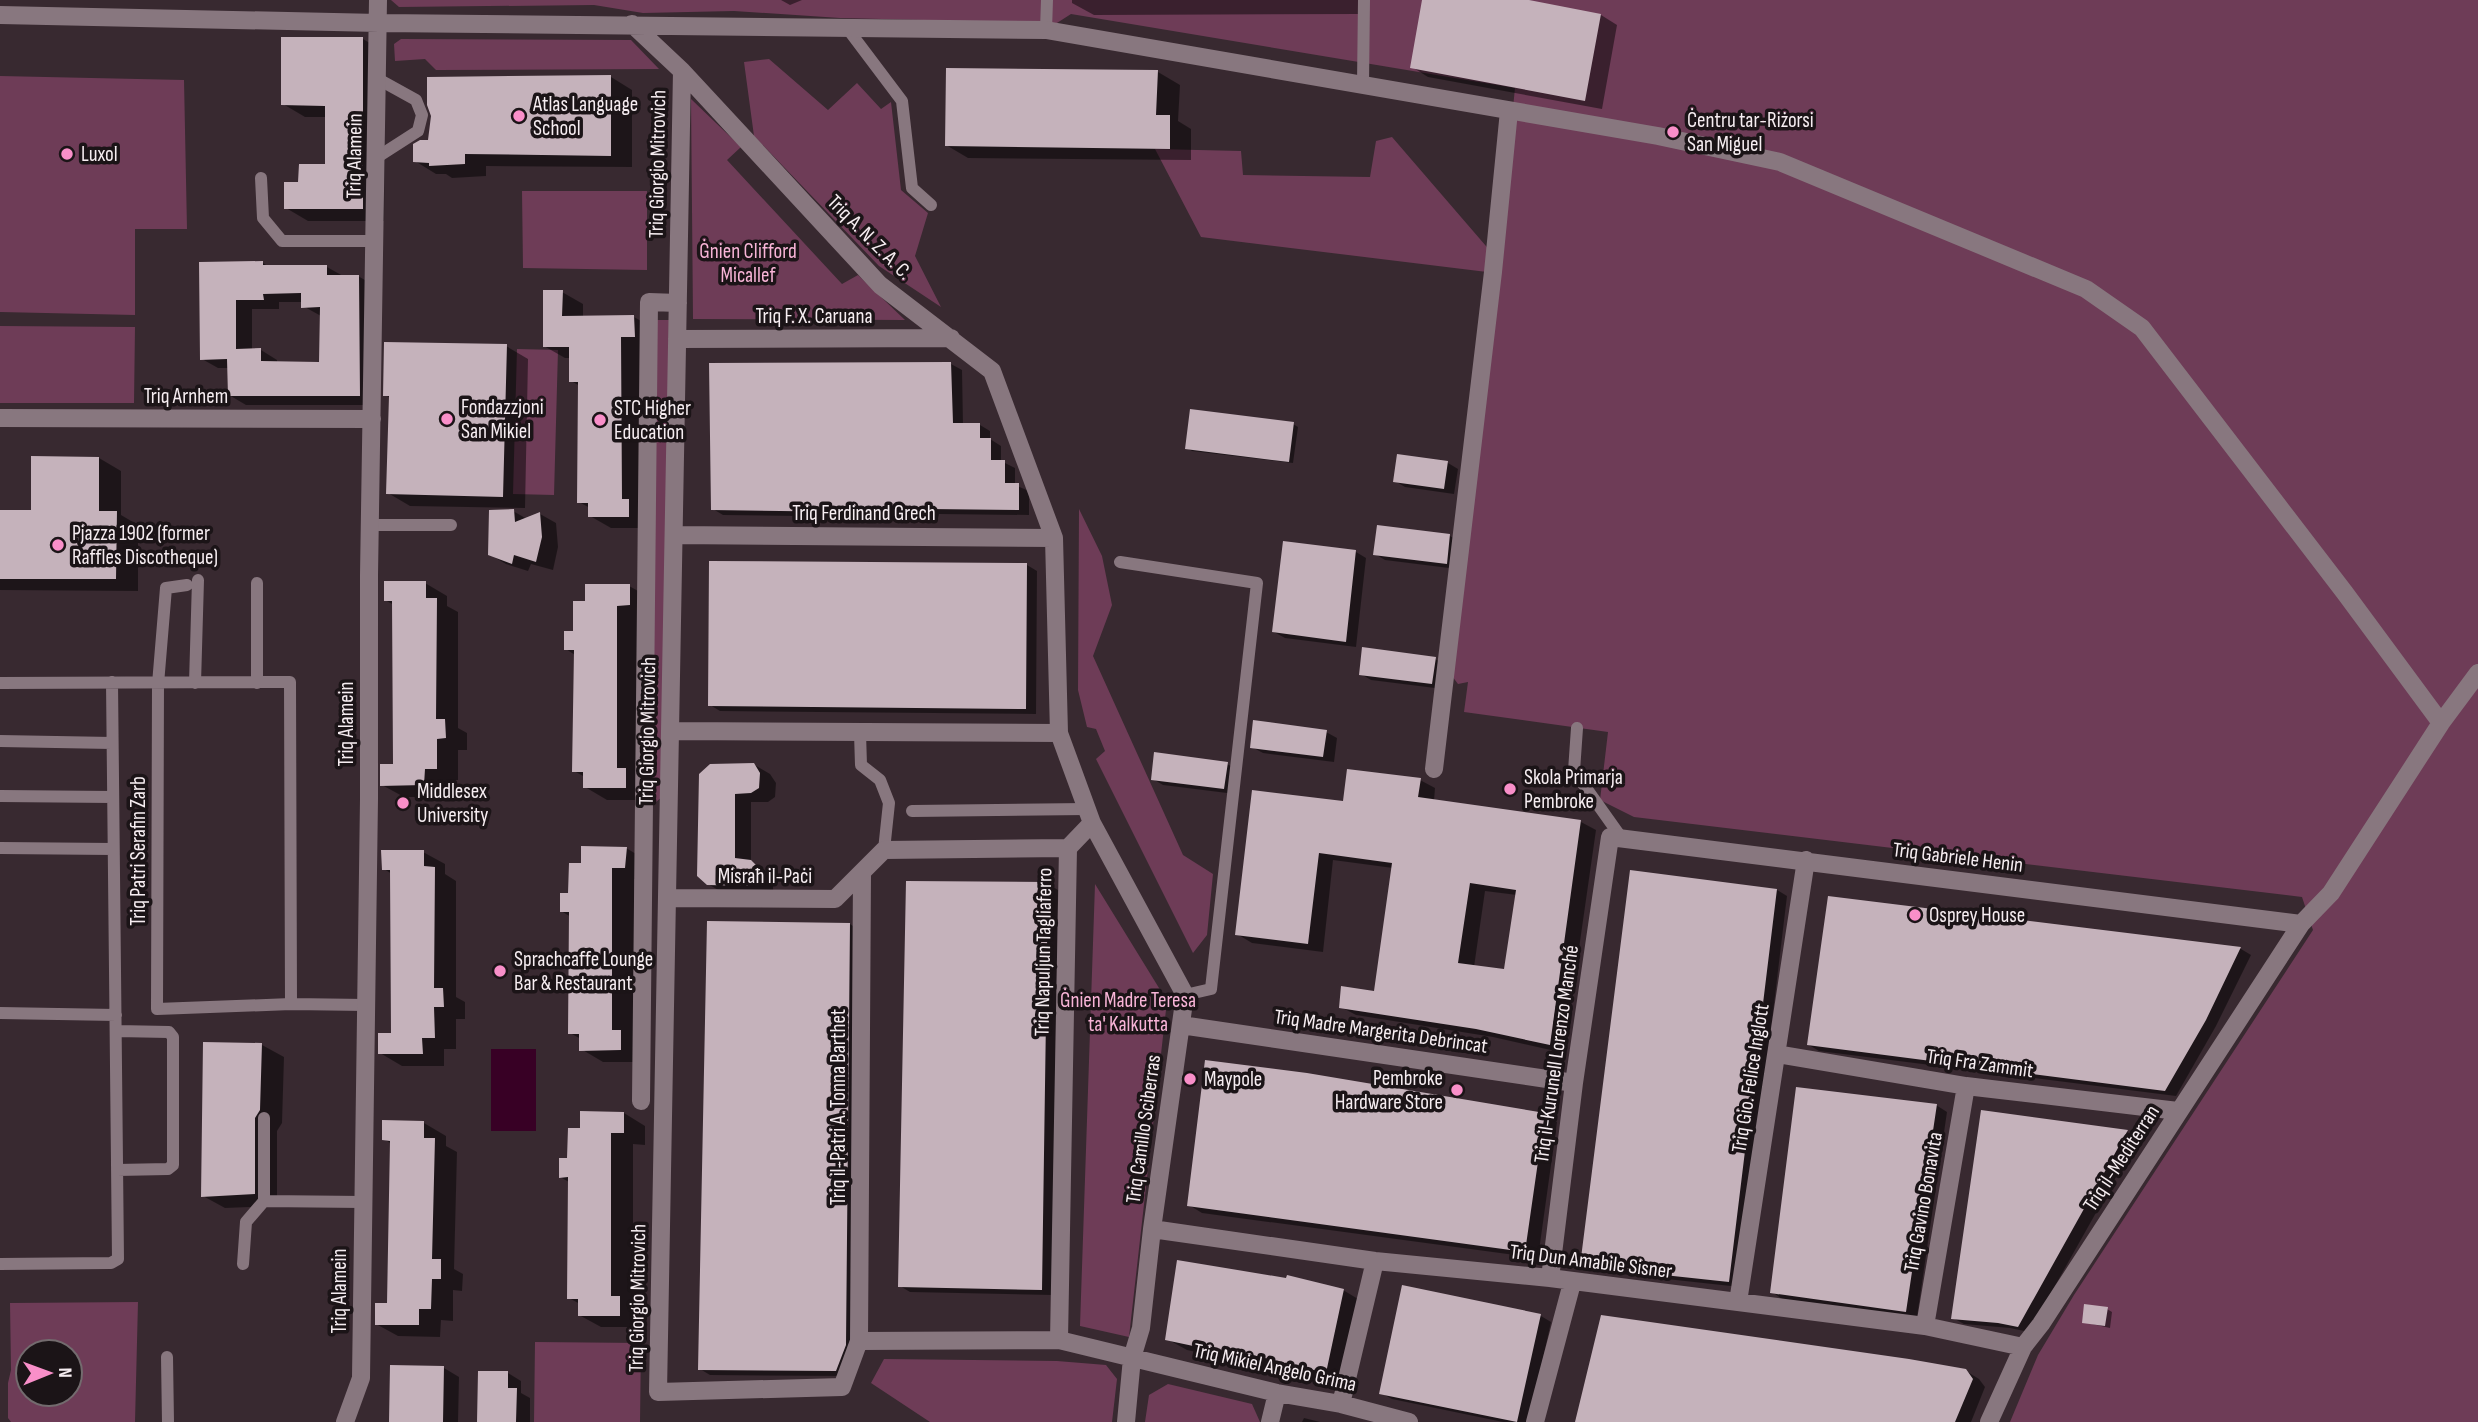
<svg xmlns="http://www.w3.org/2000/svg" width="2478" height="1422" font-family="'Sofia Sans Condensed',sans-serif">
<style>
.green{fill:#6e3c57;fill-rule:evenodd}
.water{fill:#380025}
.shadow{fill:#0007;fill-rule:evenodd}
.building{fill:#c5b2bb;fill-rule:evenodd}
.lines{fill:none;stroke-linecap:round;stroke-linejoin:round}
.lane{stroke:#88777f;stroke-width:12}
.street{stroke:#88777f;stroke-width:18}
.poi-dot{fill:#f98fc9;stroke:#1b1417;stroke-width:2.5}
.labels{text-anchor:middle;stroke-width:7;stroke-linejoin:round;paint-order:stroke}
.poi-label{font-size:21px;fill:#f6edf1;stroke:#1b1417;text-anchor:start}
.street-label{font-size:21px;fill:#f6edf1;stroke:#1b1417}
.park-label{font-size:21px;fill:#f8b4d7;stroke:#1b1417}
</style>
<rect width="100%" height="100%" fill="#382930"/>
<path class="green" d="M391,0H2478V1422H2010L2038,1355L2074,1295L2313,930L2302,897L1634,817L1600,800L1608,732L1464,712L1468,682L1458,684L1452,676L1471,524L1515,88L1071,14L1046,30L923,20L840,18L734,11L643,13L594,5L399,7Z
M401,39L631,40L659,69L436,70L425,59L395,61L394,44Z
M769,59L828,110L857,83L881,109L891,102L901,190L928,213L915,256L941,307L879,266L754,136L744,62Z
M0,76L184,80L187,229H135V315L0,312Z
M691,99L741,147L727,160L842,284L858,275L905,320L693,319Z
M1392,137L1492,253L1487,272L1201,237L1155,149L1241,151L1243,175L1370,177L1376,141Z
M522,191H647V270L523,268Z
M651,320H669L665,794L655,803L647,794Z
M0,326L135,327L134,403H0Z
M517,349L558,350L554,495L513,494Z
M1079,509L1102,556L1112,605L1093,656L1183,855L1213,874L1207,935L1193,953L1096,759L1105,751L1096,729L1087,727L1078,690Z
M1095,884L1167,1001L1129,1337L1080,1326Z
M138,1302L135,1422H11L8,1418V1383L11,1370L10,1303ZM28,1352H70V1394H28Z
M535,1342L641,1343L640,1422H534Z
M884,1359L1057,1361L1106,1365L1117,1379L1112,1422H930L871,1383Z
M1168,1384L1252,1404L1260,1422H1145L1149,1395Z"/>
<path class="water" d="M491,1049H536V1131H491Z"/>
<path class="shadow" d="M781,0H802L790,5Z
M1072,0H1360L1359,14L1094,15L1072,3Z
M1424,0H1520L1601,15L1617,25L1602,109L1428,77L1412,67Z
M283,38L363,39L385,52L384,221H308L286,208L300,184L327,166V117H305L283,104Z
M1158,72L1180,85L1178,121L1191,129V160L968,158L946,145Z
M611,77L632,90V167L486,166V176L452,178L446,174H436L415,161L430,142L432,116Z
M263,263L269,267H327L343,276H358L375,286L376,405H246L229,395V368H218L202,359L201,264ZM279,302H303V306L321,316V363H277V360L261,350H252V309H279Z
M562,292L583,304V317H634L655,329L649,528H611L590,516V508L579,502L580,386L571,381V358H565L544,346Z
M506,346L528,359L525,508L410,506L388,493L391,398L385,395Z
M951,364L962,370L963,425H980L990,431V439L1001,446V461L1015,468V485L1029,491V515L939,514L938,518L723,515L713,509Z
M1293,424L1298,427L1293,463L1192,451L1187,448Z
M99,458L121,471V515L138,525V591L0,590V512H33Z
M1448,463L1458,469L1454,494L1405,487L1395,481Z
M513,511L527,519L540,514L556,523L558,547L553,570L531,564L528,571L506,564L489,554Z
M1378,527L1450,536L1460,542L1457,569L1385,560L1375,554Z
M1356,552L1366,558L1356,647L1285,638L1274,632Z
M1027,565L1037,571L1036,714L720,711L710,705Z
M425,583L447,596V606L458,612V728L467,733V750H458V780H446V797H404L382,785L395,766L394,605L385,600Z
M629,586L651,598L647,800H607L585,787V777L574,771L575,655L566,649L575,632Z
M1435,659L1446,665L1443,689L1371,680L1361,674Z
M1326,732L1337,738L1334,762L1263,753L1252,747Z
M753,764L770,774L776,783L775,797L768,802H751V862L773,877V890L768,894H725L708,884L701,774Z
M1227,764L1238,770L1235,794L1163,785L1153,779Z
M1420,780L1435,788L1434,801L1581,822L1596,830L1564,1053L1493,1037L1356,1015L1341,1007L1376,993L1393,868L1333,860L1323,952L1252,943L1237,934L1345,803ZM1485,891L1517,895L1506,971L1474,967Z
M626,848L648,861L647,879H634V1040L642,1062H603L581,1049V1039L570,1033L571,917L561,911L583,865Z
M423,852L445,864V874L456,881V997L465,1002V1019H456V1049H444V1066H402L380,1053L392,1035V874L384,869Z
M1048,884L1058,890L1052,1295L910,1292L900,1286Z
M1777,890L1787,896L1740,1287L1593,1271L1582,1265Z
M1830,898L2241,949L2251,955L2216,1026L2176,1096L1819,1051L1809,1045Z
M850,924L860,931L856,1351L847,1376L710,1375L700,1369Z
M262,1045L284,1057L282,1123L277,1131V1206L225,1208L203,1196Z
M1936,1105L1947,1112L1917,1317L1782,1299L1772,1292Z
M1983,1112L2127,1132L2138,1138L2029,1332L2010,1328L1964,1324L1953,1318Z
M624,1113L645,1126V1145L633,1144V1305L641,1310V1327H601L579,1315L580,1304L569,1298V1182L560,1177L582,1130Z
M1544,1114L1557,1122L1538,1258L1202,1213L1189,1205Z
M424,1123L446,1136V1146L457,1152L454,1269L463,1274L462,1291L453,1290V1321L441,1320L440,1337L398,1336L376,1324L389,1305L392,1144L384,1139Z
M1404,1287L1541,1316L1551,1322L1529,1422H1503L1392,1399L1381,1393Z
M1343,1290L1363,1302L1346,1383L1252,1360L1251,1364L1187,1350L1167,1339Z
M2107,1309L2112,1312L2110,1328L2083,1322Z
M444,1368L459,1377L458,1422H391Z
M1966,1371L1979,1379L1985,1387L1971,1422H1576Z
M508,1373L521,1381V1393L530,1398V1422H479Z
M1304,1418L1320,1422H1302Z"/>
<path class="building" d="M1422,0H1529L1601,14L1585,101L1410,68Z
M281,37H363V209H284V182H298L299,164H325V106L281,105Z
M946,68L1158,70L1156,115H1170V149L945,146Z
M611,75V156L465,154V164L429,166V163L413,162V144L420,140H428L431,116L427,105V77Z
M263,261V265H327V275H359L360,396H228L227,359L200,360L199,262ZM301,293V308L320,307L319,362L261,361V348L236,349V300H264L263,294Z
M543,290H563L562,316L634,315L635,337H621L622,499H629V517H588V503H577L578,382H569V347H543Z
M384,342L507,344L503,497L386,494L389,396H383Z
M951,362L953,423H980V438H991V460H1005V483H1019V510L929,509L928,513L711,510L709,363Z
M1190,409L1294,422L1289,462L1185,449Z
M1397,454L1448,461L1444,489L1393,482Z
M31,456L99,457V511H117L116,579H0V510H31Z
M514,509L515,522L540,512L542,537L536,562L514,555L512,564L488,555L489,510Z
M1377,525L1450,534L1447,564L1373,555Z
M1283,541L1356,550L1346,642L1272,632Z
M709,561L1027,563L1026,709L708,706Z
M384,581H426V598H437L436,719H445L446,738L437,739V769H425L424,785L380,786V764H393L392,601H384Z
M585,584H630V605L617,606V768H626V788H583V772H572L574,650H564V631H573V601H585Z
M1362,647L1436,657L1432,684L1359,675Z
M1253,720L1327,730L1323,757L1250,748Z
M1154,752L1228,762L1224,789L1151,780Z
M754,763L760,773L759,788L751,793L735,794V858L751,860L757,866V880L752,886L707,885L697,876L699,774L710,764Z
M1347,769L1421,778L1418,797L1581,820L1550,1045L1476,1029L1339,1008L1341,986L1374,991L1392,863L1319,853L1308,944L1235,935L1252,790L1343,801ZM1470,883L1516,890L1504,969L1458,963Z
M581,846L627,847L625,868H612V1030H621V1050L579,1051V1034H568L569,912H560V893H568L569,863H581Z
M381,850H424V866L435,867L434,988H443L444,1007H434L435,1038H422L423,1054H378V1033H391L390,870H382Z
M1630,870L1777,889L1729,1282L1580,1266Z
M906,881L1048,882L1042,1290L898,1287Z
M1828,896L2241,947L2206,1020L2165,1091L1807,1045Z
M707,921L850,923L846,1345L836,1371L698,1370Z
M203,1042L262,1043L260,1110L255,1118V1194L201,1197Z
M1205,1060L1307,1073L1545,1113L1525,1252L1187,1206Z
M1796,1087L1937,1104L1906,1312L1770,1293Z
M1981,1110L2128,1130L2018,1327L1998,1323L1951,1319Z
M580,1111L624,1112V1133H611V1296H620V1316H578V1299H567L568,1177L559,1178V1158H567L568,1128H580Z
M382,1120L424,1121V1138H435L432,1259H441V1279H432L431,1309H419V1325H375V1303H387L390,1141L382,1140Z
M1177,1260L1286,1278L1287,1275L1344,1289L1326,1373L1232,1350L1231,1354L1165,1340Z
M1402,1285L1541,1314L1517,1422L1379,1394Z
M2084,1304L2108,1307L2105,1326L2082,1323Z
M1601,1315L1909,1359L1966,1369L1973,1379L1955,1422H1575Z
M390,1365L444,1366L443,1422H389Z
M478,1371H508V1388H517L516,1422H477Z"/>
<g class="lines">
<path class="lane" d="M847,28L902,101L912,188L931,205
M1046,30L1047,0
M1363,84L1364,0
M376,158L418,131L422,115L416,100L378,79
M261,178L263,218L282,241H375
M370,525H451
M1120,562L1257,583L1211,989L1185,995
M257,583V683
M0,683L290,682L291,1004L157,1009L158,684L166,588L187,585
M195,683L198,580
M1577,728L1574,771L1623,840
M860,733L861,765L880,780L889,803L884,850
M0,741L112,743
M0,796L113,797
M912,811L1087,809
M0,848L113,849
M291,1004L366,1005
M0,1013L116,1015
M117,1031L169,1032L173,1037V1165L168,1169L117,1170
M264,1118V1201L363,1202
M0,1264L111,1263L118,1259L112,682
M243,1264L246,1222L264,1201
M167,1357L168,1422"/>
<path class="street" d="M0,15L379,23L1046,30L1658,136L1780,162L2086,289L2142,328L2345,593L2441,723
M632,24L682,71L880,285L992,371L1054,538L1059,733L1092,823L1185,995L1152,1229L1141,1328L1132,1358L1126,1422
M682,71L658,1392L842,1387L859,1341L1059,1340L1277,1393L1341,1404L1409,1422
M677,339L951,338
M0,418L372,419
M674,535L1054,538
M670,731L1059,733
M1434,769L1493,272L1509,111
M667,898L835,899L884,850L1068,848
M1181,1025L1574,1083
M1777,1054L1966,1086L2178,1111
M641,1101L649,302L678,303
M1152,1229L1375,1261L1550,1278L1925,1326L2023,1347
M1550,1278L1574,1083L1610,837L2301,924
M1738,1302L1806,860
M1925,1326L1966,1086
M1059,1340L1068,848L1092,823
M859,1341L862,874
M1341,1404L1375,1261
M345,1422L361,1378L369,799V575L378,0
M1270,1422L1277,1393
M1535,1422L1572,1283
M1989,1422L2023,1347L2041,1324L2301,924L2331,893L2441,723L2478,673"/>
</g>
<g class="poi-dot">
<circle cx="519" cy="116" r="7"/>
<circle cx="1673" cy="132" r="7"/>
<circle cx="67" cy="154" r="7"/>
<circle cx="447" cy="419" r="7"/>
<circle cx="600" cy="420" r="7"/>
<circle cx="58" cy="545" r="7"/>
<circle cx="1510" cy="789" r="7"/>
<circle cx="403" cy="803" r="7"/>
<circle cx="1915" cy="915" r="7"/>
<circle cx="500" cy="971" r="7"/>
<circle cx="1190" cy="1079" r="7"/>
<circle cx="1457" cy="1090" r="7"/>
</g>
<g class="labels">
<g class="poi-label">
<text x="533" y="111">Atlas Language<tspan x="533" dy="24">School</tspan></text>
<text x="1687" y="127">Ċentru tar-Riżorsi<tspan x="1687" dy="24">San Miguel</tspan></text>
<text x="81" y="161">Luxol</text>
<text x="461" y="414">Fondazzjoni<tspan x="461" dy="24">San Mikiel</tspan></text>
<text x="614" y="415">STC Higher<tspan x="614" dy="24">Education</tspan></text>
<text x="72" y="540">Pjazza 1902 (former<tspan x="72" dy="24">Raffles Discotheque)</tspan></text>
<text x="1524" y="784">Skola Primarja<tspan x="1524" dy="24">Pembroke</tspan></text>
<text x="417" y="798">Middlesex<tspan x="417" dy="24">University</tspan></text>
<text x="1929" y="922">Osprey House</text>
<text x="514" y="966">Sprachcaffe Lounge<tspan x="514" dy="24">Bar &amp; Restaurant</tspan></text>
<text x="1443" y="1085" text-anchor="end">Pembroke<tspan x="1443" dy="24">Hardware Store</tspan></text>
<text x="1204" y="1086">Maypole</text>
</g>
<g class="street-label">
<text transform="translate(354 156) rotate(-89)" y="7">Triq Alamein</text>
<text transform="translate(657 164) rotate(-89)" y="7">Triq Giorgio Mitrovich</text>
<text transform="translate(870 237) rotate(45)" y="7">Triq A. N. Z. A. C.</text>
<text x="814" y="323">Triq F. X. Caruana</text>
<text x="186" y="403">Triq Arnhem</text>
<text x="864" y="520">Triq Ferdinand Grech</text>
<text transform="translate(346 724) rotate(-90)" y="7">Triq Alamein</text>
<text transform="translate(647 731) rotate(-89)" y="7">Triq Giorgio Mitrovich</text>
<text transform="translate(138 851) rotate(-90)" y="7">Triq Patri Serafin Zarb</text>
<text transform="translate(1958 857) rotate(7)" y="7">Triq Gabriele Henin</text>
<text x="765" y="883">Misraħ il-Paċi</text>
<text transform="translate(1043 952) rotate(-89)" y="7">Triq Napuljun Tagliaferro</text>
<text transform="translate(1381 1031) rotate(8)" y="7">Triq Madre Margerita Debrincat</text>
<text transform="translate(1556 1054) rotate(-82)" y="7">Triq il-Kurunell Lorenzo Manché</text>
<text transform="translate(1980 1063) rotate(8)" y="7">Triq Fra Zammit</text>
<text transform="translate(1750 1078) rotate(-81)" y="7">Triq Gio. Felice Inglott</text>
<text transform="translate(838 1107) rotate(-90)" y="7">Triq il-Patri A. Tonna Barthet</text>
<text transform="translate(1143 1129) rotate(-82)" y="7">Triq Camillo Sciberras</text>
<text transform="translate(2121 1158) rotate(-57)" y="7">Triq il-Mediterran</text>
<text transform="translate(1923 1202) rotate(-80)" y="7">Triq Gavino Bonavita</text>
<text transform="translate(1591 1261) rotate(7)" y="7">Triq Dun Amabile Sisner</text>
<text transform="translate(339 1291) rotate(-90)" y="7">Triq Alamein</text>
<text transform="translate(637 1298) rotate(-89)" y="7">Triq Giorgio Mitrovich</text>
<text transform="translate(1275 1367) rotate(12)" y="7">Triq Mikiel Angelo Grima</text>
</g>
<g class="park-label">
<text x="748" y="258">Ġnien Clifford<tspan x="748" dy="24">Micallef</tspan></text>
<text x="1128" y="1007">Ġnien Madre Teresa<tspan x="1128" dy="24">ta' Kalkutta</tspan></text>
</g>
</g>
<g transform="translate(49 1373) rotate(89)"><circle r="33" fill="#1b1417" stroke="#736b6e" stroke-width="2"/>
<path d="M0-5L12 26L0 18L-12 26Z" fill="#f98fc9"/>
<text y="-10" font-size="19" font-weight="bold" text-anchor="middle" fill="#f6edf1">N</text>
</g>
</svg>
